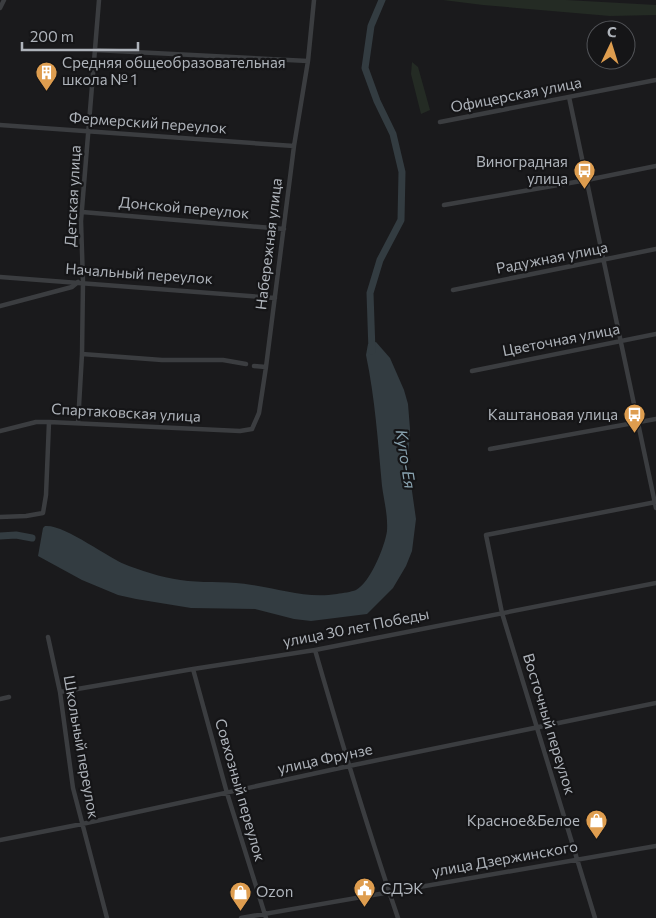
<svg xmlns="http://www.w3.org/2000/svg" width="656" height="918" font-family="Commissioner,sans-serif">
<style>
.green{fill:#242b24}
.water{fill:#333c41}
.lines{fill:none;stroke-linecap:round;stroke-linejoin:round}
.river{stroke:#333c41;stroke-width:7}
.minor{stroke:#3b3d40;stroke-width:4.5}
.labels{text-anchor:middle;stroke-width:4.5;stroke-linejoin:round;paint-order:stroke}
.poi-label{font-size:15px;fill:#aeb3ba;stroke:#151517;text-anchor:start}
.street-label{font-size:15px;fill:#aeb3ba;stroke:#151517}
.water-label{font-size:16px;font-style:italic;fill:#89a3b0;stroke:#151517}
</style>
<rect width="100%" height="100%" fill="#1a1a1c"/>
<path class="green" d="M443,0H566L656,5V15L610,16L483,5Z
M412,62L418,67L430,110L421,114L411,74Z"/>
<path class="water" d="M376,342L390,358L404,390L408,404L410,429L408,463L416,519L412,551L406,566L393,588L367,614L311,621L294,619L255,609L191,608L136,599L118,595L82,580L38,556L43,528L45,526C65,524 107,558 129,566C148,573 168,579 188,581C209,583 231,581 252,585C281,589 307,599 337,594C343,593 351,592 356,590C370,583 385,546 387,531C388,515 384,501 382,486C378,442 375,398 366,355L368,344Z"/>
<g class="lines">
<path class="river" d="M372,351L370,293L380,260L401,220L402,172L393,134L377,101L365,68L371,26L382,0
M0,536L16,535L32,538"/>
<path class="minor" d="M0,8L4,0
M95,50L308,61
M569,97C599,234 626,371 656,508
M440,122L656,80
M0,125L294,146
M444,205L587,180L656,166
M82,212L284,229
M0,277L275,298
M453,290L656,249
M0,306L72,287L78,282
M82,354L162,360H223L246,364
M254,366L266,367
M472,371L656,334
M78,423L82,354L83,282L81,221L99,0
M0,431L36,422H49L240,431L252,429L259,413L266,367L294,146L308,61L314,0
M490,449L656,419
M0,517L26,516L43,513L46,495L49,422
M48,637L60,692L73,788L107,918
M315,650C341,740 368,830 398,918
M193,669L227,793L266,918
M60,692L193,669L315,650L656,583
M0,699L9,697
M0,840L82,824L349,766L656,703
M241,918L656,846
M595,918L502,613L486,535L656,502"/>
</g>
<defs>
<symbol id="building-pin" viewBox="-11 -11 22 30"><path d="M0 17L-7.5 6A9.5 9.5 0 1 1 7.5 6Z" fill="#de9d4f" stroke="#151517"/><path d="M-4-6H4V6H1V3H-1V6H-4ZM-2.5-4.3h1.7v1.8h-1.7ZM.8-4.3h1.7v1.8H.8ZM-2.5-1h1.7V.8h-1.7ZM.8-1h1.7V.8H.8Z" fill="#fff"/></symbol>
<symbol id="bus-pin" viewBox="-11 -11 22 30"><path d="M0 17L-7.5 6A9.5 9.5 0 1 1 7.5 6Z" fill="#de9d4f" stroke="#151517"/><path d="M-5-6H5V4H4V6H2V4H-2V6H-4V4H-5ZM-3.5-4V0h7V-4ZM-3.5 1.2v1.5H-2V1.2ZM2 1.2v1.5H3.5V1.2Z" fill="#fff"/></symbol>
<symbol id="shop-pin" viewBox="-11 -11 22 30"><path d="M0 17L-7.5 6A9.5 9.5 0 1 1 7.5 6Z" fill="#de9d4f" stroke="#151517"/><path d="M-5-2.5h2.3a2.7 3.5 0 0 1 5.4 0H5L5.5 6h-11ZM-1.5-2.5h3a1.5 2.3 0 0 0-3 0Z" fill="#fff"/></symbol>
<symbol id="civic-pin" viewBox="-11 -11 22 30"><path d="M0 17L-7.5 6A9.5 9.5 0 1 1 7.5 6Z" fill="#de9d4f" stroke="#151517"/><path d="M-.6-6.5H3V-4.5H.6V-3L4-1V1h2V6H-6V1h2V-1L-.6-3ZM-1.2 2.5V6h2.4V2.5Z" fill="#fff"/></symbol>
</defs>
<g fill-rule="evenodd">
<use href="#building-pin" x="34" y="60" width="25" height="34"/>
<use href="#bus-pin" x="572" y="158" width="25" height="34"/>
<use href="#bus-pin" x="622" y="402" width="25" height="34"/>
<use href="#shop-pin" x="584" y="808" width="25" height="34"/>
<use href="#civic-pin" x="352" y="876" width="25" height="34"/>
<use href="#shop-pin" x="228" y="880" width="25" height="34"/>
</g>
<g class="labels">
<g class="poi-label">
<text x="62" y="68">Средняя общеобразовательная<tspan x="62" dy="17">школа № 1</tspan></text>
<text x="568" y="167" text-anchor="end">Виноградная<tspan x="568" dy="17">улица</tspan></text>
<text x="618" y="420" text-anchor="end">Каштановая улица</text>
<text x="580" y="826" text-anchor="end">Красное&amp;Белое</text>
<text x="381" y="894">СДЭК</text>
<text x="256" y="897">Ozon</text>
</g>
<g class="street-label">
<text transform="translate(516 95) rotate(-11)" y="5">Офицерская улица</text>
<text transform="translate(148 123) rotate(4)" y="5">Фермерский переулок</text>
<text transform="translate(73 196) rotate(-87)" y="5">Детская улица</text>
<text transform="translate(184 208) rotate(5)" y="5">Донской переулок</text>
<text transform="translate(269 244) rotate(-83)" y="5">Набережная улица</text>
<text transform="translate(552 258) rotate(-11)" y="5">Радужная улица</text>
<text transform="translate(139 274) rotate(4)" y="5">Начальный переулок</text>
<text transform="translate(561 340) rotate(-11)" y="5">Цветочная улица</text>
<text transform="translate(126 413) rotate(3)" y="5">Спартаковская улица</text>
<text transform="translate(356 628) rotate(-11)" y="5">улица 30 лет Победы</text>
<text transform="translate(549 724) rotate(73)" y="5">Восточный переулок</text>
<text transform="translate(81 747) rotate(80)" y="5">Школьный переулок</text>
<text transform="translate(325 759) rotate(-12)" y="5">улица Фрунзе</text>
<text transform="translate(240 790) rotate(74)" y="5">Совхозный переулок</text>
<text transform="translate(505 859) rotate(-10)" y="5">улица Дзержинского</text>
</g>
<g class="water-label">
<text transform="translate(406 459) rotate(81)" y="6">Куго-Ея</text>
</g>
</g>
<g transform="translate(611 45) rotate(4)"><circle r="24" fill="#151517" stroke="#525458"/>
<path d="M0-4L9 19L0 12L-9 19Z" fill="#de9d4f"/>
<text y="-8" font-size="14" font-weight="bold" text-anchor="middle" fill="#aeb3ba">С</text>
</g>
<path d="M22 42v8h116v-8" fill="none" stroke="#aeb3ba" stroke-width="2.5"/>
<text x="30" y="42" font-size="15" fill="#aeb3ba" stroke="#151517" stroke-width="4" paint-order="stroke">200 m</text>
</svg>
